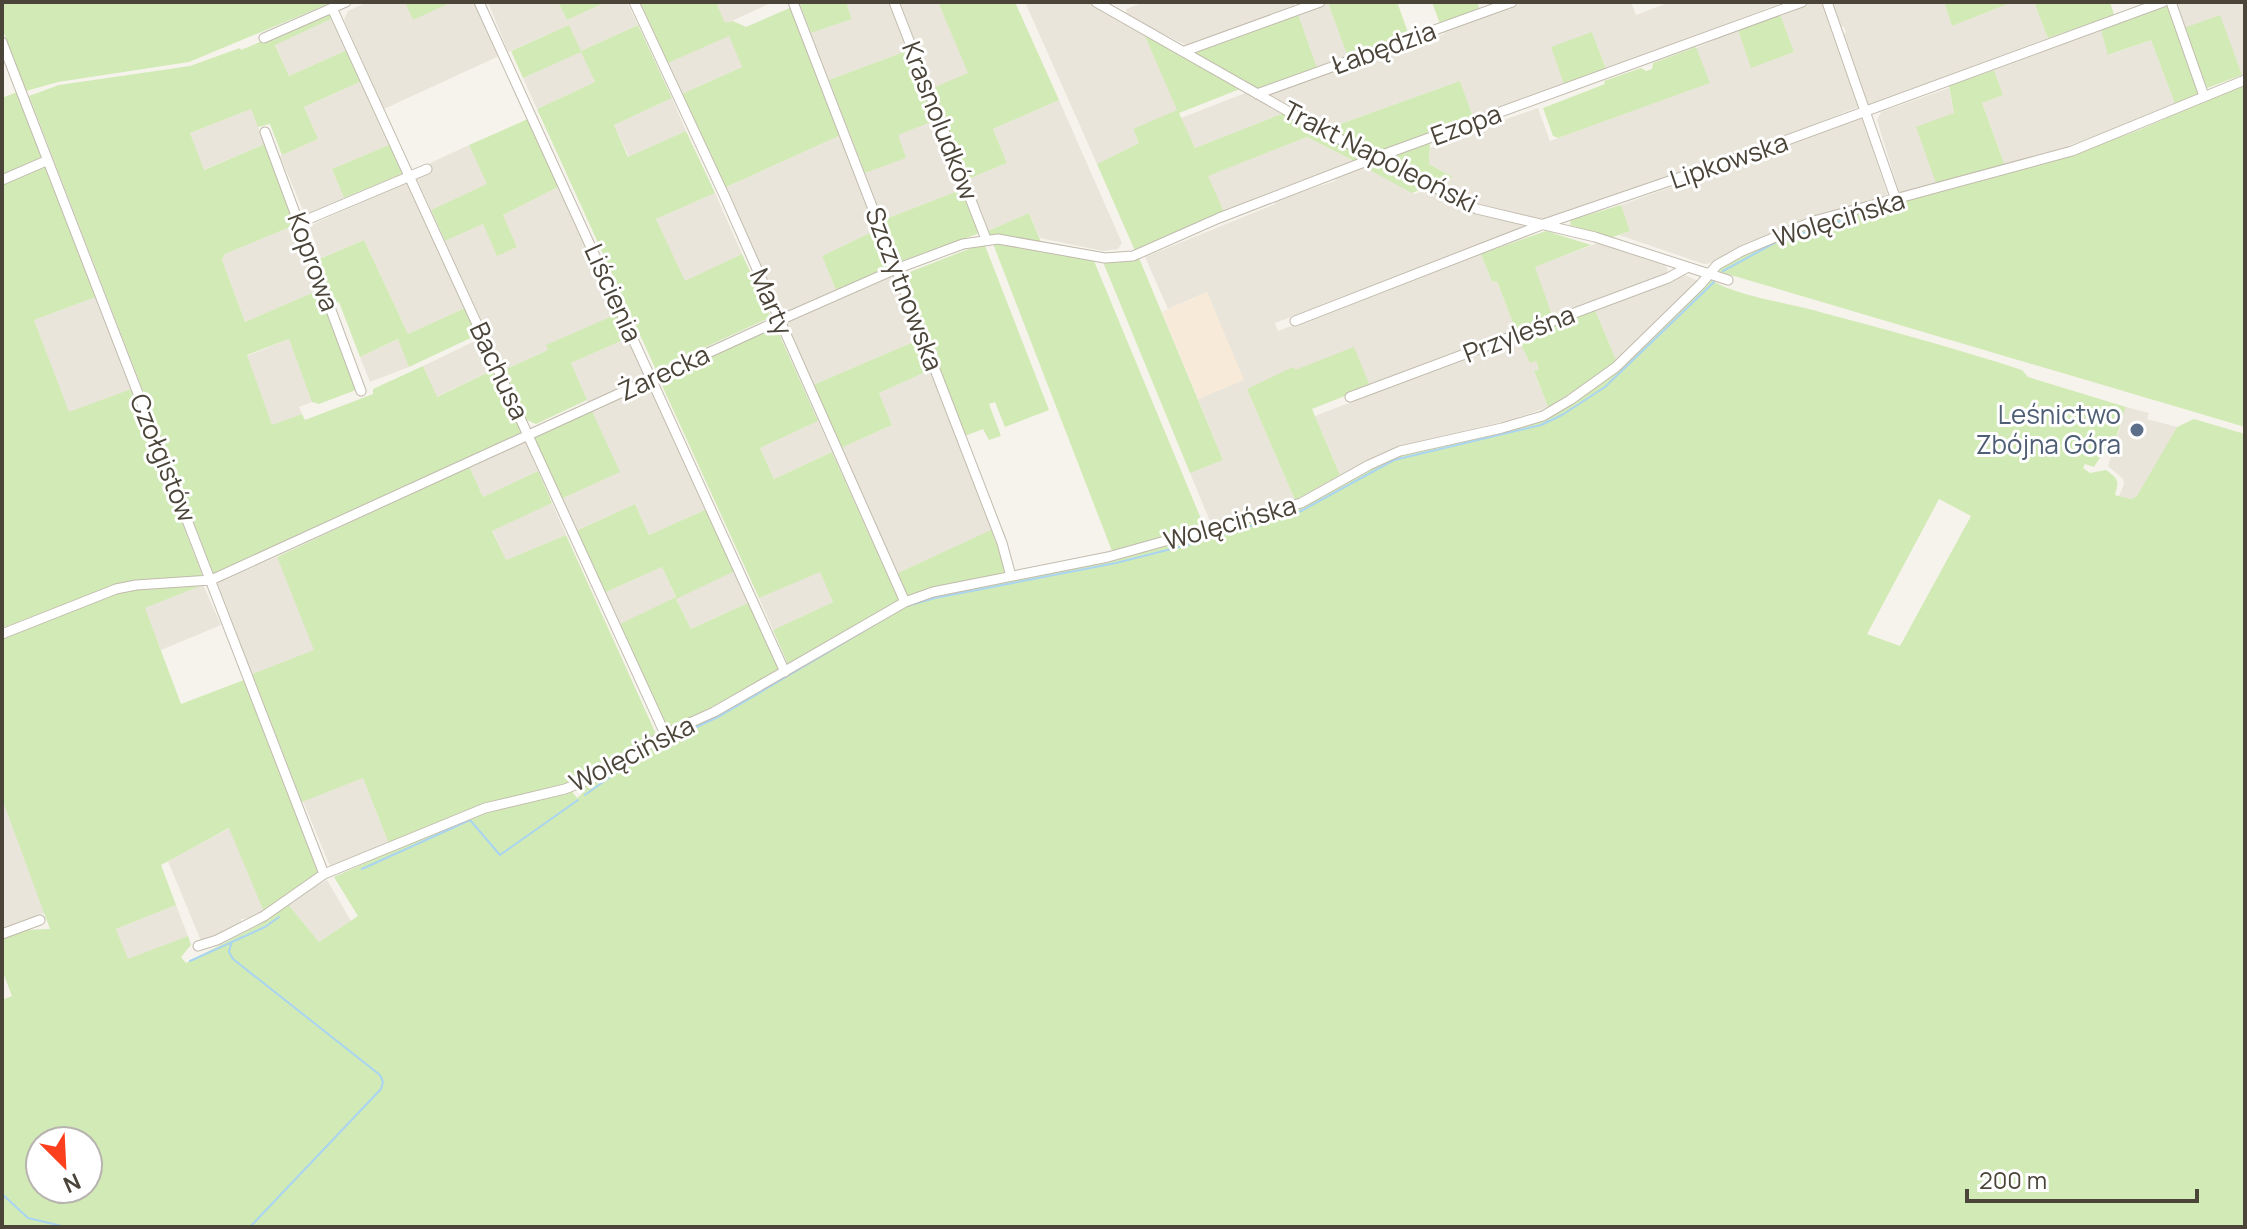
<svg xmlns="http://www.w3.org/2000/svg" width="2247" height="1229" font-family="Manrope,sans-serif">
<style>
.residential{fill:#eae5da}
.commercial{fill:#f7ead8}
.green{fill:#d2eab5;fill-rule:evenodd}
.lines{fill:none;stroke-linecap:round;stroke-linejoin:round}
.stream{stroke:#a9d4f2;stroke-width:2}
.minor-casing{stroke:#c2bbae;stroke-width:11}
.minor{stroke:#fff;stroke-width:9}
.service-dot{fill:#5c6f8a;stroke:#fff;stroke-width:3}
.labels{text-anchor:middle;stroke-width:6;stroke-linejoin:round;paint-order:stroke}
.street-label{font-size:26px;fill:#4b4439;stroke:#fff}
.service-label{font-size:26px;fill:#4e5e75;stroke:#fff;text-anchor:end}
</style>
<rect width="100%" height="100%" fill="#f6f3ec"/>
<path class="residential" d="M368,2H405L413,19L452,2H473L499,56L384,109L344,20L348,11Z
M488,2H558L567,20L606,2H627L638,25L581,51L595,82L537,109L523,78L580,52L569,25L508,52Z
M716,2H773L725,24Z
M846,2H890L909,50L829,80L811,33L852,19Z
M900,2H938L969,74L933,88Z
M1025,2H1087L1144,34L1178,111L1133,129L1139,143L1097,164Z
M1145,2H1293L1295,6L1190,47L1127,16L1126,9Z
M1525,2H1631L1636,15L1670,2H1784L1606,69L1592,32L1564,84L1473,117L1460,81L1331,127L1318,116L1312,122L1266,95L1345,66L1348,69L1411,46L1444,34L1443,31Z
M1813,2H1822L1858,107L1782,137L1546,220L1475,203L1436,183L1452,176L1429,164L1430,148L1478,129L1538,108L1550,141L1709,83L1696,48L1732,32L1738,30L1751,67L1794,52L1780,14Z
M1832,2H1944L1952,26L2013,2H2034L2048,38L1868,105L1842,34L1846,33L1844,27L1840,26Z
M2181,2H2245V74L2242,75L2184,28L2176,4Z
M1328,3L1348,57L1317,68L1298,14Z
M333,18L347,50L289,76L275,44Z
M2101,30L2109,55L2151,40L2175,104L2145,115V118L2068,146V149L2005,166L1982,103L2003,95L1994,70Z
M729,35L742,67L682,94L668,63Z
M362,81L391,144L332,169L344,198L305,215L280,156L318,139L304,107Z
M1949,88L1954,113L1937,186L1900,196L1877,120L1881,112Z
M1248,92L1284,113L1195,148L1181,118Z
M672,98L686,131L629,157L614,125Z
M1059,100L1122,243L1118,249L1103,251L1040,238L1029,213L988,231L968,179L1007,163L993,129Z
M251,109L265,144L203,170L190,133Z
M1862,118L1889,199L1817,217L1780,229L1712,263L1704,264L1619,235L1630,231L1621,205Z
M936,120L963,189L883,220L865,173L905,158L897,135Z
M841,135L876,230L822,256L836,290L782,315L724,188Z
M1307,137L1354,161L1224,212L1207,176Z
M469,145L488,184L431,210L413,171Z
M1364,167L1415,194L1429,189L1461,205L1522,225L1521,230L1275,323L1278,331L1481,254L1492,282L1497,281L1516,331L1370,386L1247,389L1295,500L1211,524L1190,473L1223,460L1198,399L1243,380L1207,292L1168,309L1145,257L1275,204L1274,201L1335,181L1336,178Z
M408,182L465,308L408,334L364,240L321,258L309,226Z
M560,186L619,313L547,345L548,350L504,370L445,241L483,224L497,255L517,247L503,215Z
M715,193L742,254L685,282L656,219Z
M295,225L319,290L245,322L222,260L225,254Z
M1598,243L1666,266L1669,274L1553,318L1534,267Z
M1685,275L1698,281L1616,360L1595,310Z
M894,276L918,340L813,385L785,323Z
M96,297L131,389L69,413L34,320Z
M630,337L647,374L588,403L571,363Z
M1518,338L1530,362L1536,361L1539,369L1534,372L1548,407L1510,420L1395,447L1340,475L1315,416Z
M289,339L312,402L299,407L302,414L272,426L247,356Z
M399,339L409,367L370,382L360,357Z
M479,339L493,370L436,397L423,366Z
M930,370L994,529L898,573L841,448L892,425L879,393Z
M652,384L707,509L649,535L635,504L576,531L561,499L619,472L592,411Z
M2126,407L2149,413L2147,419L2177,427L2148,479L2137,496L2131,499L2119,496L2124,484L2123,479L2108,466Z
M818,421L832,452L774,479L760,448Z
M525,441L538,471L483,497L469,466Z
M552,503L566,535L506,560L492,530Z
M277,557L315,650L252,674L217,582Z
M662,567L676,598L735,571L750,602L691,629L676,599L618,625L604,593Z
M820,571L833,602L773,630L759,598Z
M203,585L221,625L161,650L144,608Z
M363,778L389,844L333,867L329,864L303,801Z
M2,799L45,913L2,929Z
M230,828L264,912L251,918L241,919V923L201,941L168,861Z
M327,880L351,921L319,942L287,903L300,893Z
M176,905L188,936L128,960L116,929Z"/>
<path class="commercial" d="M1207,292L1244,380L1198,399L1162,312Z"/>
<path class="green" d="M2,2H333L189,62L58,82L26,91L2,28Z
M405,2H452L413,20Z
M558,2H606L567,20Z
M640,2H716L725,23L733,21L746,27L792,7L841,135L724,188L682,94L742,67L729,36L668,63Z
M799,2H846L852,19L811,33Z
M938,2H1015L1059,100L993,129L1007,163L968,179L933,88L968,73Z
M1332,2H1397L1409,35L1348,57L1328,3Z
M1432,2H1477L1480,10L1440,24Z
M1944,2H2013L1952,26Z
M2034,2H2110L2114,15L2048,38Z
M2168,6L2199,94L2175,104L2151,40L2108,55L2101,30Z
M331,12L333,18L275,45L289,76L347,50L362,81L304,107L318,139L282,155L270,124L258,127L251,109L190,133L204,170L265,144L295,225L225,254L222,260L245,322L319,290L356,390L319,404L312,402L289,339L247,355L272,425L302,414L305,420L373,394V389L423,366L437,397L493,370L522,432L214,575L29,96L59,85L190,66L240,48L241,50Z
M1298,14L1317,68L1257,90L1192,53Z
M1780,14L1794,52L1751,68L1738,30Z
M2220,15L2242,75L2207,88L2184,28Z
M569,25L581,51L638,25L672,98L614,125L628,157L686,131L715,193L656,219L685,281L742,254L771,317L656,370L537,109L595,82L581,52L523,78L511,51Z
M1592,32L1606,69L1564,84L1551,47Z
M1144,34L1240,89L1179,113L1195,148L1284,113L1363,158L1354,161L1307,137L1208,176L1224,212L1135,251L1097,164L1139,143L1133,129L1177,110Z
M1696,47L1710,83L1558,138L1553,136L1543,108L1605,84L1604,81L1641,68L1646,71L1652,69L1653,63Z
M909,50L936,120L898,135L906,158L865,173L829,80Z
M1994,70L2003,95L1982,103L2005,166L1937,186L1916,127L1954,113L1949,86Z
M1460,81L1473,117L1376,152L1326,129Z
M2245,84V427L1717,271L1725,262L1799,229L1891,205L1895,210L1903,208L1902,202L2079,152L2139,130Z
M17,92L43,161L2,177V98Z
M528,119L560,186L503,215L517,247L497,256L483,224L445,241L431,210L487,184L469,145Z
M1430,142L1429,164L1453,177L1436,183L1387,158Z
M391,144L404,173L344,198L332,169Z
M1374,163L1424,188L1412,193L1364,167Z
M45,165L96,297L34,320L69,412L131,389L203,577L102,590L2,628V183Z
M963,189L980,233L899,262L883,220Z
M1621,205L1630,231L1610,238L1570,225L1571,220Z
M1029,213L1041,242L990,236L988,231Z
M876,230L890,266L836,290L822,256Z
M1546,231L1591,245L1535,267L1553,318L1516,331L1497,281L1492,282L1481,254Z
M364,240L408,334L465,308L477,335L409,367L398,339L360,357L339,302L331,304L317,260Z
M992,241L1094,261L1204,526L1112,551Z
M984,243L1049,410L1005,427L995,402L989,404L1001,436L989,440L983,429L965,436L902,275Z
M1139,258L1223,460L1190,473L1103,262Z
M1709,278C1726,293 1785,303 1809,309C1880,328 1951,347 2022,370L2028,377L2126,407L2110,456L2103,453L2094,467L2085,464L2083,468L2090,473L2106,470C2119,479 2119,481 2115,495L2131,499L2137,496L2177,427L2194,419L2245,434V1227H2V1000L12,996L2,970V937L22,930L50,929L2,799V638L117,591L203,585L145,608L181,704L244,680L318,873L264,912L229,828L161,865L176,905L116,929L128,959L188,936L191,945L181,957L186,963L262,923L287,903L319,942L358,916L334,877L470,816L570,789L577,798L583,793L579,786L899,609L922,598L1103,562L1204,535L1299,506L1382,460L1553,414L1607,380ZM1939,499L1971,516L1900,646L1867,634ZM40,1141H88V1189H40Z
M1595,310L1616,360L1601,374L1548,407L1534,371L1539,369L1536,361L1530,363L1518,338Z
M619,313L630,337L571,363L587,400L536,424L527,420L504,370L548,350L546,345Z
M776,327L818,421L760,448L774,479L832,452L899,601L789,667L773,630L833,602L820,572L759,598L660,381Z
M918,340L930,370L879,393L892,425L841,448L813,385Z
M1354,347L1370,386L1312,409L1340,475L1295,500L1247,389L1293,367L1295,370Z
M592,411L620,472L561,499L534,437Z
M469,466L483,497L538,471L552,503L492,531L506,560L566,535L656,734L604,771L553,789L461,812L389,844L363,778L302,802L252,674L314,650L277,557Z
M635,504L649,535L707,509L735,571L676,599L691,629L750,602L781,672L666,730L618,625L676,597L662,567L604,593L576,531Z
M991,530L1006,568L1003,574L908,597L898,573Z"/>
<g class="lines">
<path class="stream" d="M1723,271L1778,241L1847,219
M907,606L935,598L1116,563L1183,546L1301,511L1394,460L1541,425L1562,415L1605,387L1714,282
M652,748L720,716L901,609
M585,795L646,751
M362,869L470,820L500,855L578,800
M231,944L229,952L233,959L380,1075L383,1082L381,1089L250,1227
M190,961L265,927L279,917
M2,1194L28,1218L66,1227"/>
<defs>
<path id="minor" d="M479,2L785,672
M634,2L725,197L905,602
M793,2L1002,543L1011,576
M894,2L986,239
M1096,2L1314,126L1477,209L1595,237L1728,280
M1827,2L1896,200
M2171,2L2204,96
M332,8L665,734
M264,38L346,2
M2,42L324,874
M1185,51L1320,2
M1257,94L1512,2
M265,132L361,391
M2,180L46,161
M299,223L427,169
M1295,321L1544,224L1760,150L2163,2
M1350,397L1668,278L1688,267
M2,634L116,589L136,585L211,580L778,321L896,269L963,244L998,239L1105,258L1133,256L1219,218L1377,157L1802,2
M2,934L40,920
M198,946L217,940L264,916L324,874L485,808L565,789L603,774L665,734L714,712L905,602L933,592L1108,557L1301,503L1369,465L1400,451L1502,428L1543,416L1570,400L1616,367L1701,284L1717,265L1742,251L1814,221L2072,151L2245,80"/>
</defs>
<use href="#minor" class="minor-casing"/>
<use href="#minor" class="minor"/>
</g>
<circle class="service-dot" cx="2137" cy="430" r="8"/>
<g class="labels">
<g class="street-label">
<text transform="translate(1384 48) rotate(-20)" y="9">Łabędzia</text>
<text transform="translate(940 121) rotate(69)" y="9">Krasnoludków</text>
<text transform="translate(1466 125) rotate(-20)" y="9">Ezopa</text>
<text transform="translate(1380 157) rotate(27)" y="9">Trakt Napoleoński</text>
<text transform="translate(1729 161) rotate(-19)" y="9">Lipkowska</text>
<text transform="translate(1839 219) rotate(-17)" y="9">Wolęcińska</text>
<text transform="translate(313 262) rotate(70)" y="9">Koprowa</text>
<text transform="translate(904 289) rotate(69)" y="9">Szczytnowska</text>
<text transform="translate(613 293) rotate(66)" y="9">Liścienia</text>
<text transform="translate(771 302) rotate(67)" y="9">Marty</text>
<text transform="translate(1519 334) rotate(-21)" y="9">Przyleśna</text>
<text transform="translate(499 371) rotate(65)" y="9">Bachusa</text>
<text transform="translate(664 373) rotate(-25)" y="9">Żarecka</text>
<text transform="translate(163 458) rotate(68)" y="9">Czołgistów</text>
<text transform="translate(1230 523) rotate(-16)" y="9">Wolęcińska</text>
<text transform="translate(632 754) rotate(-27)" y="9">Wolęcińska</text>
</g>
<g class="service-label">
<text x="2121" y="424">Leśnictwo<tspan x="2121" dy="30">Zbójna Góra</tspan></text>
</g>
</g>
<rect width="2247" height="1229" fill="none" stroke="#4b4439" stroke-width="8"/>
<g transform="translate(64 1165) rotate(156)"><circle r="38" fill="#ffffff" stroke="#b7b4b0" stroke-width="2"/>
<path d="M0-6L14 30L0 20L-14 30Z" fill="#fc3f1d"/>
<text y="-12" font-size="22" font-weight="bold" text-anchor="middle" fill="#4b4439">N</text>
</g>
<path d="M1967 1189v12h230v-12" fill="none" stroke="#4b4439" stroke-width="4"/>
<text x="1979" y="1189" font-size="24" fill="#4b4439" stroke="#ffffff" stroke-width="6" paint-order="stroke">200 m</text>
</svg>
